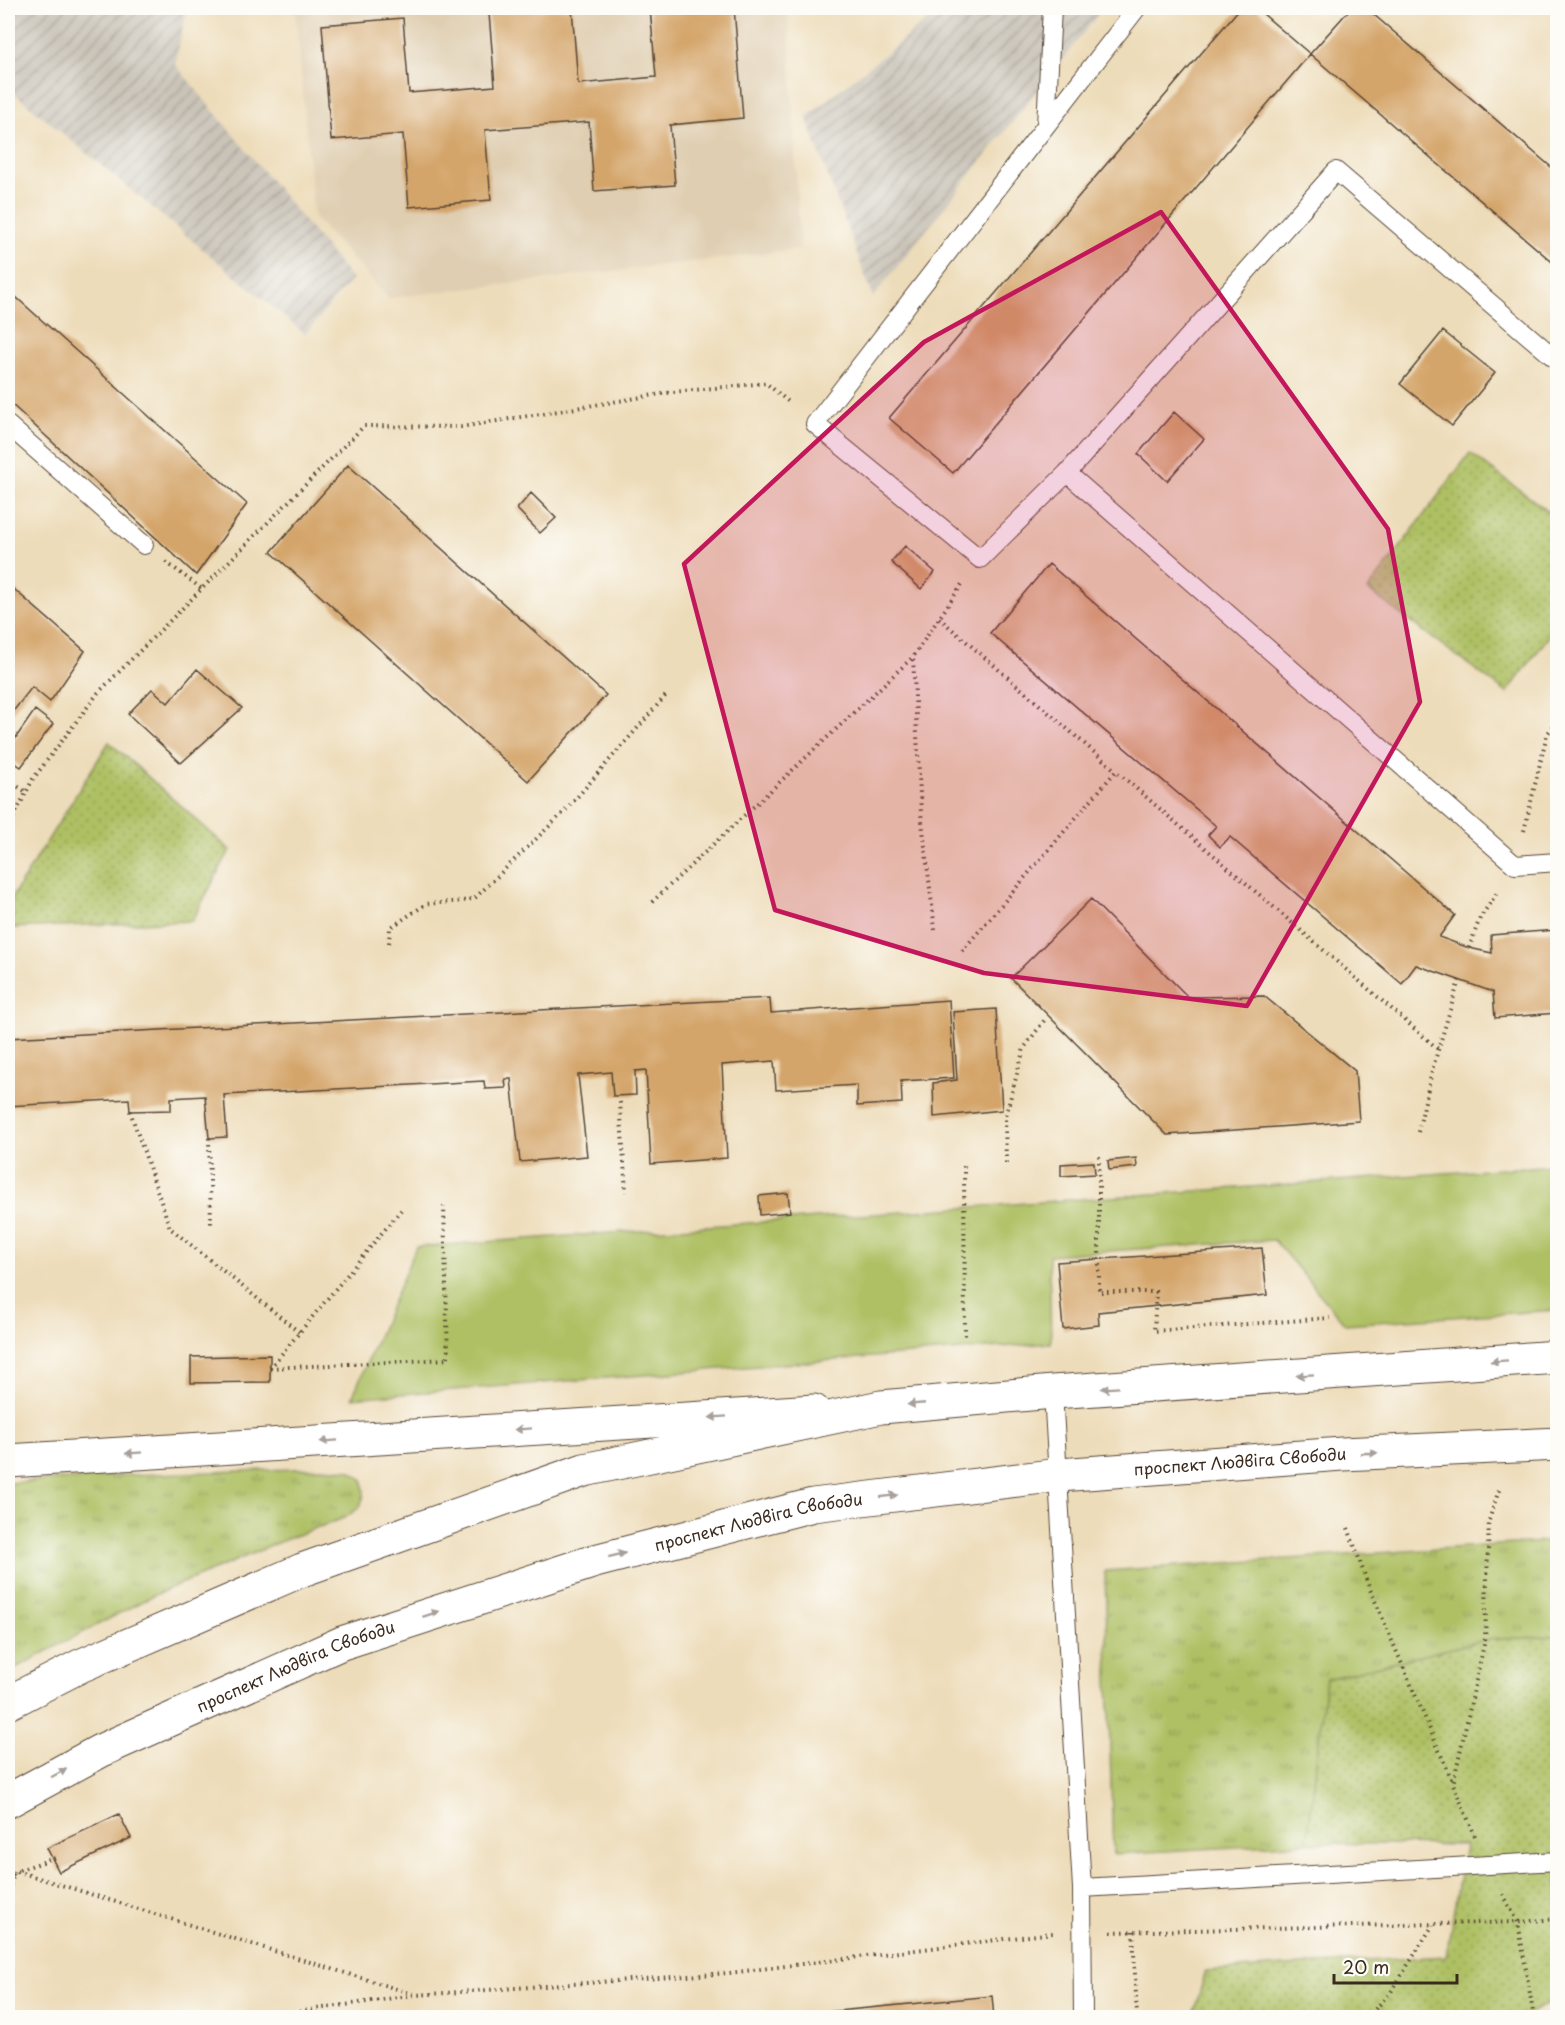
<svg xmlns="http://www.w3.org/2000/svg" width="1565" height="2025" font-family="'Playpen Sans',sans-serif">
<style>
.built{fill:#dfceb1}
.industrial{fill:url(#industrial-furrows)}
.grass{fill:url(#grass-tufts);stroke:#747541;stroke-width:1.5}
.park{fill:url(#park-dots);stroke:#747541;stroke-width:1.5}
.garden{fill:#aec064;stroke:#747541;stroke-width:1.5}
.building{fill:#d4a56b}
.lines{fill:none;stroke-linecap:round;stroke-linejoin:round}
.service-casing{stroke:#564535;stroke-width:20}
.tertiary-casing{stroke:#564535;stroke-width:35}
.secondary-casing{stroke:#564535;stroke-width:35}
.path{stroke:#564535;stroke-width:4;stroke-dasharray:1.5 4.5;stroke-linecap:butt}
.service{stroke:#fff;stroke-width:18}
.tertiary{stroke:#fff;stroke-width:33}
.secondary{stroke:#fff;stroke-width:33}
.oneway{fill:#a79f9a}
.marked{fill:#c2185b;fill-opacity:0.2;stroke:#c2185b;stroke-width:4.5;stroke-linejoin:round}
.labels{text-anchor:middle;stroke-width:4.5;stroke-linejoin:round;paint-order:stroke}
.street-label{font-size:16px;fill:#3b2a1e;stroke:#fdfcf7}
</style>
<defs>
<pattern id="industrial-furrows" width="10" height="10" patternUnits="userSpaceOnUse" patternTransform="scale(1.5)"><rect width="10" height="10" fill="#c9c3b8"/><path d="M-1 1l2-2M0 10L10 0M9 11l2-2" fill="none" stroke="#a49f95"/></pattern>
<pattern id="grass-tufts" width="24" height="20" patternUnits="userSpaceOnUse" patternTransform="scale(1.5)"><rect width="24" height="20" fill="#aec064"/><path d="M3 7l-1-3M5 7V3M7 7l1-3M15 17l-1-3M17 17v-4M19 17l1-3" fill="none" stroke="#8f9c52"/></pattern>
<pattern id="park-dots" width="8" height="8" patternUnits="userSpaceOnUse" patternTransform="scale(1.5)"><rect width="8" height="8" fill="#aec064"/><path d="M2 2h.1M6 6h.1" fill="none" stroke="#8f9c52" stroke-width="1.8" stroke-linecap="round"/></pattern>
</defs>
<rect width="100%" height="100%" fill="#fdfcf7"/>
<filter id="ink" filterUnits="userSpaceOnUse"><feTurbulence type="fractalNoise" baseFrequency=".0167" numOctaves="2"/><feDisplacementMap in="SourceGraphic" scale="12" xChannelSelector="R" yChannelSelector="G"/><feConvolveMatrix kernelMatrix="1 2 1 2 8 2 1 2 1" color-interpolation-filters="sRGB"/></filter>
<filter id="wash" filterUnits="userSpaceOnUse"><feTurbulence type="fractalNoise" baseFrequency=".008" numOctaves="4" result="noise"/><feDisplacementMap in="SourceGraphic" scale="24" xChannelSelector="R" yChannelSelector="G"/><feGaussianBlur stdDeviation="1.35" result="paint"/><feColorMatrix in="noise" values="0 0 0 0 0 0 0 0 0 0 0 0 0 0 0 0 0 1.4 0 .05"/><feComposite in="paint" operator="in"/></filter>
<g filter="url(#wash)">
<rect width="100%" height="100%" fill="#eddcb9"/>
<path class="built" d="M295,8H788L800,249L388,298L314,217Z"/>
<path class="industrial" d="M8,8H187L175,64L352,279L305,334L8,88Z
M943,8H1103L873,297L806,117Z"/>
<path class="grass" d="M321,1468L349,1470L363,1480L364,1495L360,1507L344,1518L294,1536L152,1596L8,1672V1483L130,1475Z
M1557,1541V1636L1485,1640L1326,1679L1307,1843L1113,1854L1105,1571Z"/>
<path class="park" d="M1470,453L1557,518V625L1507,693L1368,590Z
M109,742L230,850L192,921L8,928V904Z
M1557,1636V2000L1521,2017L1192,2018L1206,1971L1446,1956L1465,1845L1307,1843L1326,1679L1485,1640Z"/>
<path class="garden" d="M1557,1165V1310L1345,1324L1274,1240L1049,1255L1051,1343L352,1398L416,1247Z"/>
<g id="blocks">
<path class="building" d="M572,8L578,84L656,77L650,8H734L743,118L670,125L675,185L594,191L589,122L485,130L491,200L409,207L403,134L331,140L322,25L403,18L409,93L495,86L489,14Z
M1240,8H1256L1310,54L953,473L889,418Z
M1351,8H1366L1557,172V266L1310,54Z
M8,290L247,504L196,575L8,401Z
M1443,331L1495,373L1452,426L1400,384Z
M1174,412L1204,439L1167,481L1138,454Z
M348,465L606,695L528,781L271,552Z
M531,493L556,518L540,533L517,509Z
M905,546L935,572L921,589L891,562Z
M1049,564L1455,915L1439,937L1469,948L1492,953L1491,935L1557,930V1013L1495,1018L1493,992L1416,965L1402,984L1230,837L1220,847L1208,835L1216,826L990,633Z
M8,584L85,651L50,702L32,687L8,718Z
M197,669L242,708L181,763L128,714L152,689L168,703Z
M35,710L53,724L21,767L8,758V749Z
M1091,899L1188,997L1264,996L1355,1071L1359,1121L1167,1135L1011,978Z
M770,998L771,1013L949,1000L954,1078L901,1081L902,1103L857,1106V1085L776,1090L774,1061L722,1065L727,1158L651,1164L646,1070L635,1071L636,1095L613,1096L611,1072L578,1075L587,1156L520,1162L511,1079H505L506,1088L485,1089L484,1081L224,1095L227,1137L209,1138L205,1096L171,1098V1110L130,1111L129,1099L8,1106V1038Z
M996,1009L1002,1110L934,1117L933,1083L957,1080L953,1012Z
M1136,1158L1137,1167L1109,1170L1108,1161Z
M1094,1162L1095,1174L1061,1176V1164Z
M788,1193L790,1212L760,1215L759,1196Z
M1262,1248L1267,1295L1098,1312L1099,1325L1063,1329L1057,1262Z
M270,1355V1382L191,1383V1357Z
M119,1814L131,1838L59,1872L47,1848Z
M992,1996L994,2018H818L817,2013Z"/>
</g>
</g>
<g filter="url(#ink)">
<use href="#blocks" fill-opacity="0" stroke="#564535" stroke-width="1.5"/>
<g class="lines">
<defs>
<path id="service" d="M1137,8L815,424L980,559L1067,473L1515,865L1558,862
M1046,125L1052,8
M8,425L144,545
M1067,473L1336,171L1558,361
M1053,1392L1082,1888L1558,1861
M1082,1888L1083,2018"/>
<path id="tertiary" d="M8,1461L814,1411"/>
<g id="secondary">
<path d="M8,1703L80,1666L302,1570L584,1470L881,1407L1053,1392L1558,1357"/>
<path id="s1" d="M8,1801L100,1751L342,1643L595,1561L813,1505L1059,1475L1342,1454L1558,1444"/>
</g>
</defs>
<use href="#service" class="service-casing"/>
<use href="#tertiary" class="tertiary-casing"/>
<use href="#secondary" class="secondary-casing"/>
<path class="path" d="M166,562L202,589
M939,618L1116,771
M8,780L26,792
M8,828L33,779L98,693L364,426L461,427L673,392L766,383L791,404
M1524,831L1547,734L1558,721
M652,902L913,657
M935,930L921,813L913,657L962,584
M389,943L390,928L426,904L463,901L475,898L565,811L668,693
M1469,948L1480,918L1499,890
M962,951L1116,771L1438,1049
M620,1102L626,1192
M130,1111L170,1228L299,1332
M1418,1132L1433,1067L1459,980
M209,1138L211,1224
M1099,1156V1292H1156L1154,1331L1330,1318
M1006,1163L1005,1118L1024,1048L1046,1018
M964,1166L965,1338
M270,1368L448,1359L444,1206
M270,1368L401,1210
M1348,1528L1369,1587L1453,1783
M1475,1836L1453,1784L1485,1640L1489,1520L1500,1487
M8,1879L16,1871L413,1994
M8,1890L16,1871L55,1858
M1503,1894L1518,1922L1534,2018
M1133,1931L1137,2018
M1111,1932L1518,1922L1558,1919
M252,2018L416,1995L729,1973L1053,1933
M1367,2018L1391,1992L1433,1925"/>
<use href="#service" class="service"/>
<use href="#tertiary" class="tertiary"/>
<use href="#secondary" class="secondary"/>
</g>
<defs><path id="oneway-solid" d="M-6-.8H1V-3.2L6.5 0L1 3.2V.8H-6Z" transform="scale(1.5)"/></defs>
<g class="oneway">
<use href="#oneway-solid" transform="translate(1499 1361) rotate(176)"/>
<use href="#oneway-solid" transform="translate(1305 1375) rotate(176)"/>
<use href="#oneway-solid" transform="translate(1110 1388) rotate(176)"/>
<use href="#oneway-solid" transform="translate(916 1404) rotate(175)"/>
<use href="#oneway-solid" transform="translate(718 1417) rotate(176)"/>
<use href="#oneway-solid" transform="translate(523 1429) rotate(176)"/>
<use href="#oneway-solid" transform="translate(329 1441) rotate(176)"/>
<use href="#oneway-solid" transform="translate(134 1453) rotate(176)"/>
<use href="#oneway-solid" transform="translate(1369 1453) rotate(-2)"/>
<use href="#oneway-solid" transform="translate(889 1496) rotate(-7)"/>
<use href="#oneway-solid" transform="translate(617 1555) rotate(-14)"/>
<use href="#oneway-solid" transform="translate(431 1614) rotate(-18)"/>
<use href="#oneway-solid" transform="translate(59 1773) rotate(-28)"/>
</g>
</g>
<path class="marked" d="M1161,212L1388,529L1420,702L1247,1006L984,973L775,910L684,564L924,342Z"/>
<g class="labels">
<g class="street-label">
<text dy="6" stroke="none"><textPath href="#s1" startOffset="1290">проспект Людвіга Свободи</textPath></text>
<text dy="6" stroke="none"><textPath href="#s1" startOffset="804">проспект Людвіга Свободи</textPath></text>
<text dy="6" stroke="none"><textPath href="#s1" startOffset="318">проспект Людвіга Свободи</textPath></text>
</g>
</g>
<rect width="1565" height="2025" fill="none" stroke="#fdfcf7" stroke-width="30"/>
<path d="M1334 1974v9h123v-9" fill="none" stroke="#3b2a1e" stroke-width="3"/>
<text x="1343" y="1974" font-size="18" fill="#3b2a1e" stroke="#fdfcf7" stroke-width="4.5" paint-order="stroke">20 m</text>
</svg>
